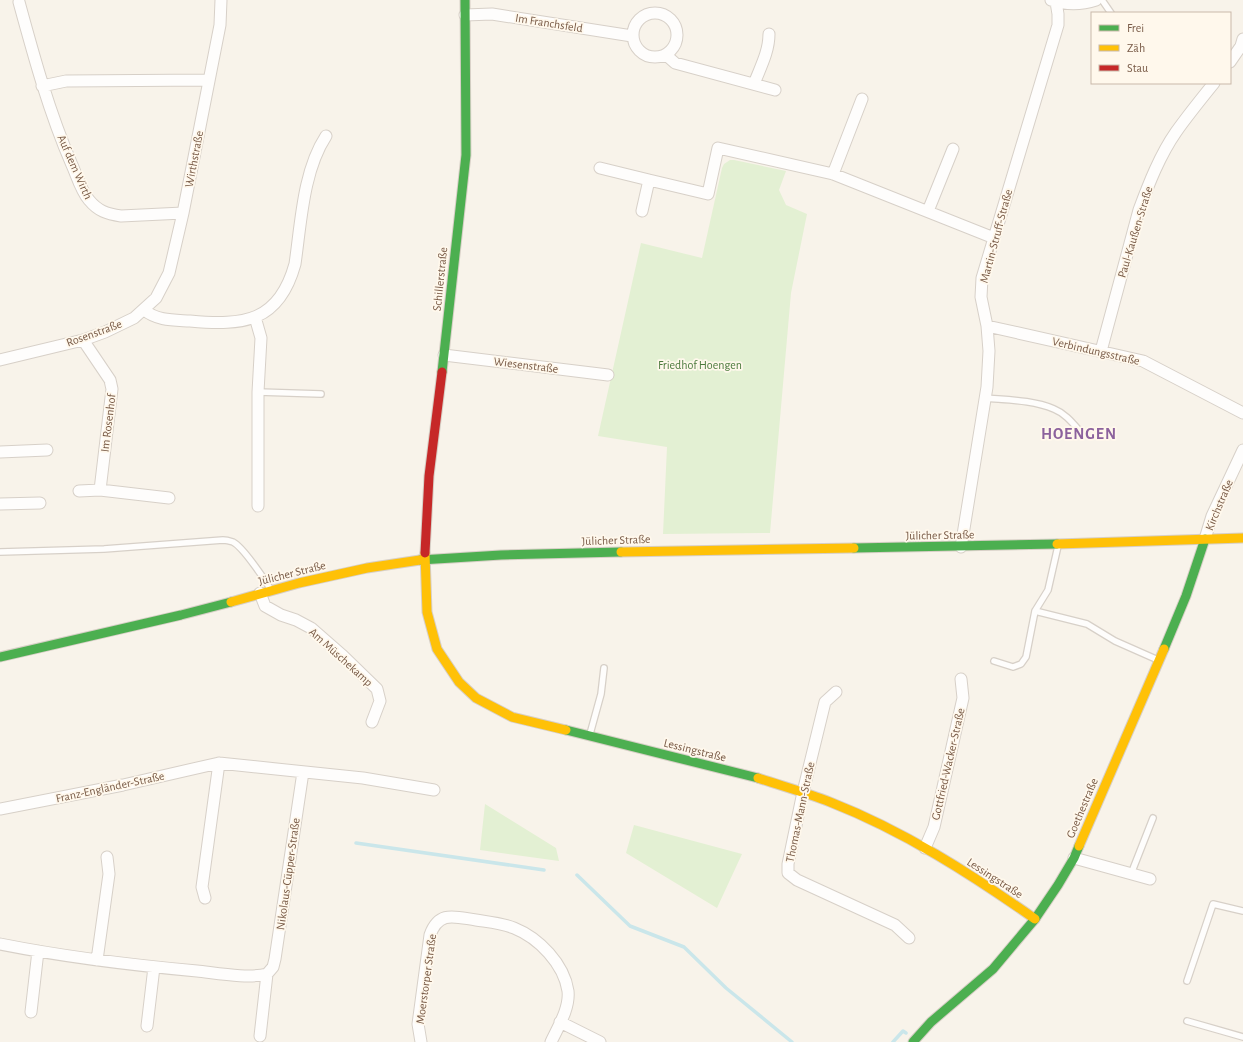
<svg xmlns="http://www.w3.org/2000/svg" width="1243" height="1042" font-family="'Alegreya Sans',sans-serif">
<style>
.green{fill:#e3f0d3}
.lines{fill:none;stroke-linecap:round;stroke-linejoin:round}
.stream{stroke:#cae6ea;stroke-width:3.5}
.lane-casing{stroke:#d7d0c8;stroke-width:8}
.street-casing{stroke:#d7d0c8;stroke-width:13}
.fast-casing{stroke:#d7cfc6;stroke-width:11}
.slow-casing{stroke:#d7cfc6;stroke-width:11}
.jam-casing{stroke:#d7cfc6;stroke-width:11}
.lane{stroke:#fefdfc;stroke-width:5.5}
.street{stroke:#fefdfc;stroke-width:11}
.fast{stroke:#4caf50;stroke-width:9}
.slow{stroke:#ffc107;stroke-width:9}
.jam{stroke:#c62828;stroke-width:9}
.labels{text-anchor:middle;stroke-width:3.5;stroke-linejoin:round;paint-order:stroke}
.street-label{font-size:12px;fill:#795b47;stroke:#fff8ec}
.park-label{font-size:12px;fill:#4b7a3c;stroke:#fff8ec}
.district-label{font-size:16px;font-weight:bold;letter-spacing:1px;fill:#8c629d;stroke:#fff8ec}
</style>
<rect width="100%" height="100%" fill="#f8f3ea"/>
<path class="green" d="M730,160H734L786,171L779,190L786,205L807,214L791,293L770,533L663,534L667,447L598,436L641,243L702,258L722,168L724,164Z
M485,804L556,848L559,861L480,850Z
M634,825L742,854L717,908L626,853Z"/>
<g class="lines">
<path class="stream" d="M356,843L544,870
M577,875L630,926L684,947L726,988L792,1042
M893,1042L903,1031L906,1033"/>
<defs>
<path id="lane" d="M1102,0L1111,13
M258,392L321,394
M985,398C1007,400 1033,400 1054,409C1064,413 1071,421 1078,429
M0,552L104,549L223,540C226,540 230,541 233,542C243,547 265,580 271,590
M1035,611L1087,624L1115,641L1158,660
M994,661L1013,667L1021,664L1026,657L1035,611L1048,590L1058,546
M590,734L601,694L604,668
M1131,874L1153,818
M1187,981L1213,904L1243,911
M1187,1021L1243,1037"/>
<path id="street" d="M1051,0C1066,5 1081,5 1096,0
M19,2C34,57 49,112 72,165C77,176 81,191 89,200C98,211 107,214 121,216L183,213
M633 35a22 22 0 1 1 44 0a22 22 0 1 1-44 0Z
M465,15L492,14L632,36
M666,55L675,63L775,90
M1230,62L1241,46L1243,39
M754,84C760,68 769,52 769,34
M42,86L66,81L209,80
M600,168L649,180L642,211
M833,174L862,99
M649,180L708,194L718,148L833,174L994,238
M928,211L953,149
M144,310C158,321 173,320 190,321C244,326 279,322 295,264C301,223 303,171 326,136
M255,317L261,338L258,392V506
M987,326L1143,361L1243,413
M83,340L110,380L112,389L100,490
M1101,351L1139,210C1149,183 1160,155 1176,132C1188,115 1201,99 1214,83
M444,355L608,375
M0,360L83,340L105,332L134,318L156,298L169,273L183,213L220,25L221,0
M0,452L47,450
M79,491L100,490L169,498
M0,504L40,503
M1205,539L1212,516L1243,450
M961,547L987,387L989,351L987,326L981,297L982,278L1058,25V14L1056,2
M260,593L265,606L281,615L296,620L311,628L343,656L377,689L380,701L372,722
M836,692L825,702L803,792L788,864V873L797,880L895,925L909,938
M0,809L123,785L219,763L363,778L434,790
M925,848L934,827L963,698L961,679
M1074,858L1150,879
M205,898L202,887L219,763
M0,944C65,957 131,965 197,971C216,973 249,979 267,974L273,967L275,959L303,772
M97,960L109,874L107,857
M31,1012L38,951
M560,1022L600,1042
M147,1026L154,967
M260,1036L267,974
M421,1042L418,1024L430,935C439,910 455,917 476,920C489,922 502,923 514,928C539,938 564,964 568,991C570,1008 558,1027 551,1042"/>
<path id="fast" d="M442,372L466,155L465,0
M854,548L1057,544
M420,560L501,555L621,552
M1164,649L1186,596L1205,539
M0,657L181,615L231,602
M566,730L758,778
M913,1042L931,1022L993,969L1035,919L1058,885L1074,858L1079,846"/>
<path id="slow" d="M1057,544L1243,538
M621,552L854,548
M425,553L427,612L437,649L459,682L476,698L512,717L566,730
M231,602L299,583L367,568L420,560
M758,778C782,786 807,793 830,802C904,831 971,874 1035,919
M1079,846L1164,649"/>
<path id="jam" d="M425,553L429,476L442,372"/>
</defs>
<use href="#lane" class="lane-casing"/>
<use href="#street" class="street-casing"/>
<use href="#fast" class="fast-casing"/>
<use href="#slow" class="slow-casing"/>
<use href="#jam" class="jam-casing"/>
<use href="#lane" class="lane"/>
<use href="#street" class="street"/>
<use href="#fast" class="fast"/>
<use href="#slow" class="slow"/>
<use href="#jam" class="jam"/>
</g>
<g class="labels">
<g class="street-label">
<text transform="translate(549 23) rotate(9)" y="4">Im Franchsfeld</text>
<text transform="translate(194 159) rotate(-79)" y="4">Wirthstraße</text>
<text transform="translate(75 167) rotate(66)" y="4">Auf dem Wirth</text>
<text transform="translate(1135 232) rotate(-73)" y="4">Paul-Kaußen-Straße</text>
<text transform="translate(996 236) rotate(-75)" y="4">Martin-Struff-Straße</text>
<text transform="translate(440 279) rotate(-84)" y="4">Schillerstraße</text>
<text transform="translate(94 333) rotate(-20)" y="4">Rosenstraße</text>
<text transform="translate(1096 351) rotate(13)" y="4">Verbindungsstraße</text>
<text transform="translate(526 365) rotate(7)" y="4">Wiesenstraße</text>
<text transform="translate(108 423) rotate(-83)" y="4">Im Rosenhof</text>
<text transform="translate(1219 505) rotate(-67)" y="4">Kirchstraße</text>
<text transform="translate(940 535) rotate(-1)" y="4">Jülicher Straße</text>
<text transform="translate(616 540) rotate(-2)" y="4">Jülicher Straße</text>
<text transform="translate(292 573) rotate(-14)" y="4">Jülicher Straße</text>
<text transform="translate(341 657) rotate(42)" y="4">Am Müschekamp</text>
<text transform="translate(695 750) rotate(14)" y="4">Lessingstraße</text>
<text transform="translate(948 764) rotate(-77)" y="4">Gottfried-Wacker-Straße</text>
<text transform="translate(110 787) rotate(-12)" y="4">Franz-Engländer-Straße</text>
<text transform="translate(1082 808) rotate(-67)" y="4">Goethestraße</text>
<text transform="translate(800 812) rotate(-78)" y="4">Thomas-Mann-Straße</text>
<text transform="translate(288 874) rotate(-82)" y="4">Nikolaus-Cüpper-Straße</text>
<text transform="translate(995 878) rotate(33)" y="4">Lessingstraße</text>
<text transform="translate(426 979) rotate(-82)" y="4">Moerstorper Straße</text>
</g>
<g class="park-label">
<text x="700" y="369">Friedhof Hoengen</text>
</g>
<g class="district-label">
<text x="1079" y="439">HOENGEN</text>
</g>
</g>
<rect x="1091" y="12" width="140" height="72" fill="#fff8ec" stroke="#c9b9aa"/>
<rect x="1099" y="25" width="20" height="6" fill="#4caf50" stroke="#c9b9aa"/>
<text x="1127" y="32" font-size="12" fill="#795b47">Frei</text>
<rect x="1099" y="45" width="20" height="6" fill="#ffc107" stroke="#c9b9aa"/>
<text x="1127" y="52" font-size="12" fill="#795b47">Zäh</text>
<rect x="1099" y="65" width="20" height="6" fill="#c62828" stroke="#c9b9aa"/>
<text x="1127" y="72" font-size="12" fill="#795b47">Stau</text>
</svg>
